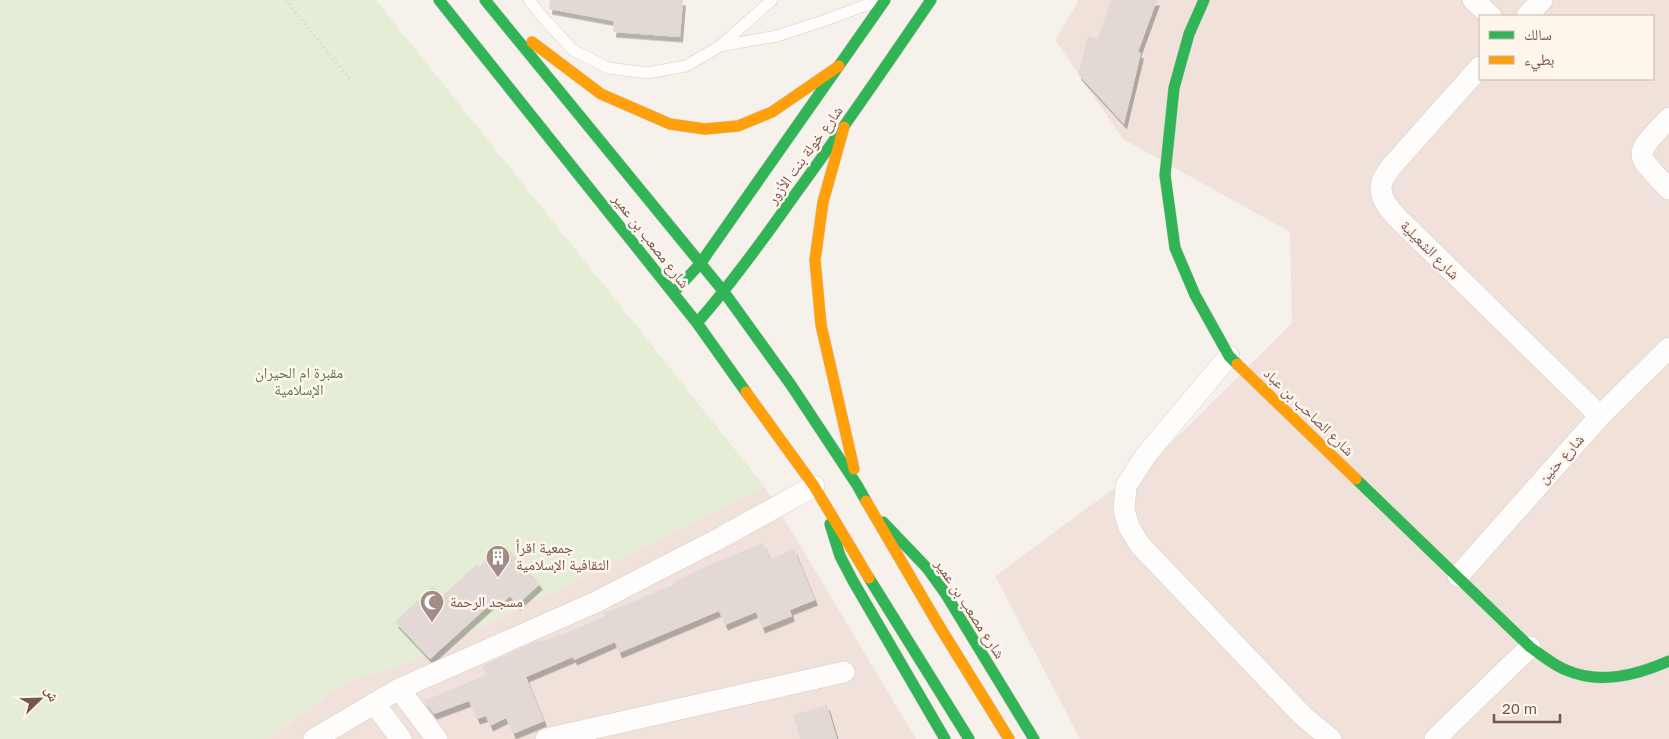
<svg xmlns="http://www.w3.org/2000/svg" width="1669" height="739" font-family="'Golos Text','Noto Naskh Arabic',sans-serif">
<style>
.residential{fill:#f0e2da;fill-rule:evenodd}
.green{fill:#e6edd7}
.building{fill:#e3d9d4;filter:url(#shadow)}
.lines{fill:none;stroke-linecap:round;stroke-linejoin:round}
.lane-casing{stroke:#d6ccc8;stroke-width:12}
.street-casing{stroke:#d6ccc8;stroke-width:22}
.fast-casing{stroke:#d6ccc8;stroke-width:12}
.slow-casing{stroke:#d6ccc8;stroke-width:12}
.path{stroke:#dad0ce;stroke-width:3;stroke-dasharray:1 4;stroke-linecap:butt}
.lane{stroke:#fefdfc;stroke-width:11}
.street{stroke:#fefdfc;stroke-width:21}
.fast{stroke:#30b455;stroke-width:11}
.slow{stroke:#ff9f0a;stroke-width:11}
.labels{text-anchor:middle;stroke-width:5;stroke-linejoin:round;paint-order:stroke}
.street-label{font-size:15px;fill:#75554c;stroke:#fef5ed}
.park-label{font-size:15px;fill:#5c7a44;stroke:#fef5ed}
.poi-label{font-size:15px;fill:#75554c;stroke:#fef5ed;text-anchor:start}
</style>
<defs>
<filter id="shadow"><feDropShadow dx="3" dy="5.5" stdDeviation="0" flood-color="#0004"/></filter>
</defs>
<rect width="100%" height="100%" fill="#f7f1ec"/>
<path class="residential" d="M1079,0H1669V739H1080L995,576L1157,457L1292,323L1290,232L1123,139L1055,40ZM1480,16H1653V79H1480Z
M765,487L916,739H269L345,682L407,663Z"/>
<path class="green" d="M0,0H376L765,487L407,663L345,682L269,739H0Z"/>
<path class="building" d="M550,0H683L680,37L613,32L614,21L549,9Z
M1111,0H1157L1138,52L1141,53L1124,124L1078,74L1088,36L1098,39Z
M763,543L770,559L794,549L815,600L790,610L792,616L762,628L756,612L725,625L719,611L619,653L615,642L574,660L573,657L526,677L544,721L513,734L506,718L490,726L486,716L477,719L469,701L434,714L424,701L486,675L482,666L540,640L541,642L560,634V636L605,616L604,613L641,599V598L675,584L674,582L702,568Z
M507,547L540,584L517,605L510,596L500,606L495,600L430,659L395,622L433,586L442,596L477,564L479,567L494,554L496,556Z
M827,705L837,739H800L793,715Z"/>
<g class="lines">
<defs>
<path id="lane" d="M529,0L546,21L573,50L608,68L647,73L686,66L720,46L772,0
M720,46L777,36L823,21L877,1"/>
<path id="street" d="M1473,0L1491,16
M1527,16L1542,0
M1480,67L1390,168C1388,173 1383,177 1382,182C1376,202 1401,221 1413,233L1600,416
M1669,118C1633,157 1633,151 1669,189
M1229,356L1146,455L1126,486L1124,510L1129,527L1140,545L1303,716L1331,739
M1458,576L1600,416L1669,348
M399,689L437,739
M374,703L401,739
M314,739L399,689L596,602L724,536L814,486
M546,739L844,672
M1435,739L1530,647"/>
<path id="fast" d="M439,0L697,323L746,392
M485,0L724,292L791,385L857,485L866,501
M1204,0L1189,34L1174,88L1165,175L1175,248L1195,295L1229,356L1237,364
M673,293L700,264L885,0
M697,323C732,283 763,240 794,196C841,132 886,66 931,0
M1356,479L1530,647C1542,655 1553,665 1566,670C1600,685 1637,675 1669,661
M883,522L927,568L945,593L1034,739
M830,524L840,556L853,581L945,739
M869,578L969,739"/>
<path id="slow" d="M532,42L601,94L670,124L705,129L738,126L772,112L839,66
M844,127L823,202L815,260L821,325L854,469
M1237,364L1356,479
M746,392L814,486L869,578
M866,501L938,624L1009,739"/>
</defs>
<use href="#lane" class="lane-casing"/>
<use href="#street" class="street-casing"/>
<use href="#fast" class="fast-casing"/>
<use href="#slow" class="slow-casing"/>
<path class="path" d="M286,0L351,81"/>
<use href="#lane" class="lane"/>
<use href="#street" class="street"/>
<use href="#fast" class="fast"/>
<use href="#slow" class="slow"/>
</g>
<defs>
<symbol id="building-pin" viewBox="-11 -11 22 30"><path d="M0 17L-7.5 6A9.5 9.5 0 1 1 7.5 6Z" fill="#a28c84" stroke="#fef5ed"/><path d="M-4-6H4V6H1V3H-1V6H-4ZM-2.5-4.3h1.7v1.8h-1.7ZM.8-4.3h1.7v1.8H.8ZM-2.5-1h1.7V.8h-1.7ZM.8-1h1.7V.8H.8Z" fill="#fff"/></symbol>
<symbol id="mosque-pin" viewBox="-11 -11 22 30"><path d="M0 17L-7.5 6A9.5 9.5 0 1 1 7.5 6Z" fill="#a28c84" stroke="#fef5ed"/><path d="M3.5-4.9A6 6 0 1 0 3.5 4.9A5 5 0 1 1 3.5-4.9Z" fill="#fff"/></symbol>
</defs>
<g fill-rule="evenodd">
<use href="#building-pin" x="484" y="543" width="28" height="38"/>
<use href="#mosque-pin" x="418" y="588" width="28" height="38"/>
</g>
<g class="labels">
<g class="street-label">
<text transform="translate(805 155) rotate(-54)" y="5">شارع خولة بنت الأزور</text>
<text transform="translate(651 241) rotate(52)" y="5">شارع مصعب بن عمير</text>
<text transform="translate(1430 250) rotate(45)" y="5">شارع الشعيلية</text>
<text transform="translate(1309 412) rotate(44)" y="5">شارع الصاحب بن عباد</text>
<text transform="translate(1561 459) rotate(-48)" y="5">شارع حنين</text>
<text transform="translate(970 609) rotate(57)" y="5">شارع مصعب بن عمير</text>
</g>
<g class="park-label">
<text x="299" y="378">مقبرة ام الحيران<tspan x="299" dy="17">الإسلامية</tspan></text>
</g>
<g class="poi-label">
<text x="516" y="553">جمعية اقرأ<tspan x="516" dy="17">الثقافية الإسلامية</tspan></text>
<text x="450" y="607">مسجد الرحمة</text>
</g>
</g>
<rect x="1479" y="15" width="175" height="65" fill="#fef5ed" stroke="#c7b5ad"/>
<rect x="1489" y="31" width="25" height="8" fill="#30b455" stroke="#c7b5ad"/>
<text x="1524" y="40" font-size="15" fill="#75554c">سالك</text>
<rect x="1489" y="56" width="25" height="8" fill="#ff9f0a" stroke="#c7b5ad"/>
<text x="1524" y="65" font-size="15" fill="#75554c">بطيء</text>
<g transform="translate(40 699) rotate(67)" stroke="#fef5ed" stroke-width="4" paint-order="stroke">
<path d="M0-4L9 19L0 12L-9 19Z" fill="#75554c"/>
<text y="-8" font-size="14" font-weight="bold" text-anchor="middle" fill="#75554c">ش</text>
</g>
<path d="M1494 714v8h66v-8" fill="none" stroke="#75554c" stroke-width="2.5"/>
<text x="1502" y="714" font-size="15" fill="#75554c" stroke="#fef5ed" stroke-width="4" paint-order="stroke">20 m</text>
</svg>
